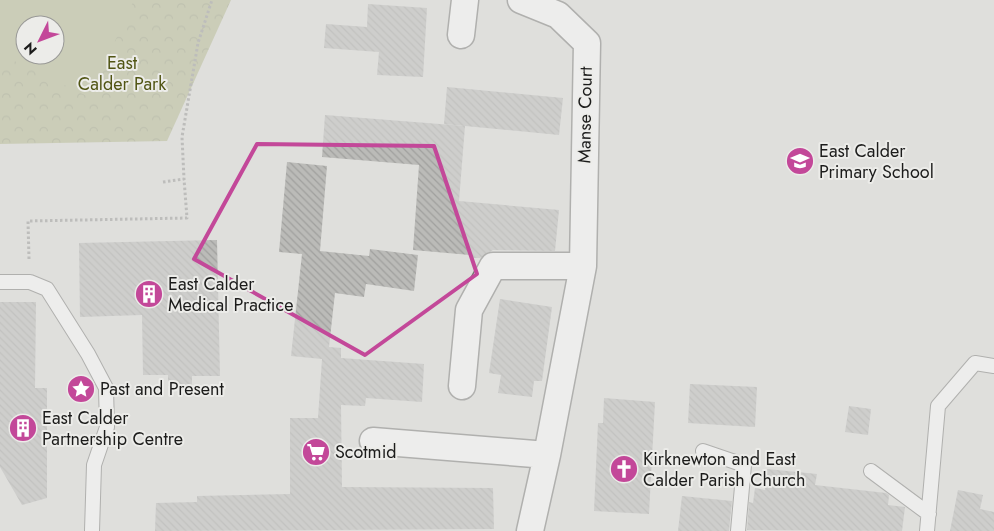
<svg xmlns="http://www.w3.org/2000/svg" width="994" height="531" font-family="Jost,sans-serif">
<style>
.park{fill:url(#park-crowns);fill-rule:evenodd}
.pitch{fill:#b4b98d;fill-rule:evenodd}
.building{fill:url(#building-back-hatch)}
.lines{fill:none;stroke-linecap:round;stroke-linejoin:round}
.lane-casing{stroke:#797976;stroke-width:16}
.street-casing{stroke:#797976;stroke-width:29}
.path{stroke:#959593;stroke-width:3;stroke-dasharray:2.5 2.5;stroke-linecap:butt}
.lane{stroke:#fff;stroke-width:14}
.street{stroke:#fff;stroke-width:26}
.marked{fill:none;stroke:#c34899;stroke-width:4;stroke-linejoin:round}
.labels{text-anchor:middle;stroke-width:4;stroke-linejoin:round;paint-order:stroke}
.park-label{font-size:18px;fill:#515514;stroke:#ecece9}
.street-label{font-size:18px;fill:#1c1c1b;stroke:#ecece9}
.poi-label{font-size:18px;fill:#1c1c1b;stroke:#ecece9;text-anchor:start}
</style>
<defs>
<pattern id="park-crowns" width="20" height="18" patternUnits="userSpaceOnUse" patternTransform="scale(1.25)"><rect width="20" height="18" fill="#b4b98d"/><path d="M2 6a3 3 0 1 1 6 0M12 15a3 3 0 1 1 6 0" fill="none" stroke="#9a9e79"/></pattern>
<pattern id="building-back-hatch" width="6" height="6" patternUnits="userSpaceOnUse" patternTransform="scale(1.25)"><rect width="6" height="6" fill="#bbbbb8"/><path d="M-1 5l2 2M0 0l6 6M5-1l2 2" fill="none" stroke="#a0a09e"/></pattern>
</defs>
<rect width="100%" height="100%" fill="#dfdfdc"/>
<path class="park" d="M0,0H231L167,141L0,144ZM25,25H55V55H25Z"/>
<path class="pitch" d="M0,0H134L89,97L0,54ZM25,25H55V55H25Z"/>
<path class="building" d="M368,4L427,8L423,77L377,75L379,52L324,48L326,24L367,27Z
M447,87L563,98L559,135L444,124Z
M325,115L465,126L459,201L559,210L555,251L493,250L480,258H470V255L413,250L419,165L322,157Z
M287,162L327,166L320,251L369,256L370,249L418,255L414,291L366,284L364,297L335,293L329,347L341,348V358L424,364L422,402L366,398L365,406L341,405L342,487L493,488L494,529L155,531L156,503L197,502V496L290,494V418H318L322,359L291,356L302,254L279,252Z
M217,240L220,376H192V385L168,386V375H143L142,315L80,317L79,243Z
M500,299L552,307L542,381H534L532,397L498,393L501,375L489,373Z
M0,302H36L35,388H47V498L22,505L0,467Z
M690,384L757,387L755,427L688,423Z
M604,398L655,402L649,514L594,511L598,423H603Z
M849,406L871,409L868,435L845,432Z
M767,469L817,474L815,485L886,493L889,495L888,505L905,507L902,531L747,530L749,502L753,503L755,488L765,490Z
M958,490L983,495L980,509L994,512V531H950Z
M682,496L732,501L729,531H678Z"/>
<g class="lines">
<defs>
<path id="lane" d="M0,282H30L47,289L88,354L106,388L107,427L94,465L92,531
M703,451L744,465L738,531
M871,471L929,514
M927,531L938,406L975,363L994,366"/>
<path id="street" d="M521,0L558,15L587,43L583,266L547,455L530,531
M461,35L465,0
M462,386L469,310L493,266H583
M373,441L547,455"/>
</defs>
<use href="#lane" class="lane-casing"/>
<use href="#street" class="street-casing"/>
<path class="path" d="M163,182L184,179L182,137L198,43L212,0
M29,259L28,221L187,218L184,179"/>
<use href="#lane" class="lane"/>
<use href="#street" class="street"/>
</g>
<path d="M0 0H994V531H0ZM257,144L434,146L477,274L365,355L194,259Z" fill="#dfdfdc" fill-opacity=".55" fill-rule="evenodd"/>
<path class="marked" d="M257,144L434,146L477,274L365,355L194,259Z"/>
<defs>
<symbol id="school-disc" viewBox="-11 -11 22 22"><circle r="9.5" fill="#c34899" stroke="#ecece9"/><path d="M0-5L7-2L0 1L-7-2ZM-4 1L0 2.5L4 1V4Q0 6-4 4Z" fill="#fff"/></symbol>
<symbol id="building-disc" viewBox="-11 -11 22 22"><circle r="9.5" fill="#c34899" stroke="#ecece9"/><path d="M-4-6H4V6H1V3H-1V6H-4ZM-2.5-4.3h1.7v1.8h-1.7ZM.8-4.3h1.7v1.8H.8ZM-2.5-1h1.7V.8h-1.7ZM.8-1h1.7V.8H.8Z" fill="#fff"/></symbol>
<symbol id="sight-disc" viewBox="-11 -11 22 22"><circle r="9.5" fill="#c34899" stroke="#ecece9"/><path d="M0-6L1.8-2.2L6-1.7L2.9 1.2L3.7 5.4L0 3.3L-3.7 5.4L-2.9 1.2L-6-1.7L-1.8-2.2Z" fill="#fff"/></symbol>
<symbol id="supermarket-disc" viewBox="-11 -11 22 22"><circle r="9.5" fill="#c34899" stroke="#ecece9"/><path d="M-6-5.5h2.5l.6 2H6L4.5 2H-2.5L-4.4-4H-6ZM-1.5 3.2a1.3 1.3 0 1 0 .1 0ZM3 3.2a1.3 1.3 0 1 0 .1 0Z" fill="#fff"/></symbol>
<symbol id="church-disc" viewBox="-11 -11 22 22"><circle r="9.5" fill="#c34899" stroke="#ecece9"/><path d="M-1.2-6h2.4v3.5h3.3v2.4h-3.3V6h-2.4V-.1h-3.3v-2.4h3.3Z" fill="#fff"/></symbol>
</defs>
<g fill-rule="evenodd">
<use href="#school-disc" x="784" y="145" width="32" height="32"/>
<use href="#building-disc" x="133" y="278" width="32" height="32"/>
<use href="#sight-disc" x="65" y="373" width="32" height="32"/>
<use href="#building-disc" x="7" y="412" width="32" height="32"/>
<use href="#supermarket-disc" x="300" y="436" width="32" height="32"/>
<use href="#church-disc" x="608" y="453" width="32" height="32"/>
</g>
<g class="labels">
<g class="park-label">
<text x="122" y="69">East<tspan x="122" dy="21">Calder Park</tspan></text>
</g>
<g class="street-label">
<text transform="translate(585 115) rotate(-89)" y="6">Manse Court</text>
</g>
<g class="poi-label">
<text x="819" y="157">East Calder<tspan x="819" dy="21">Primary School</tspan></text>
<text x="168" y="290">East Calder<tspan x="168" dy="21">Medical Practice</tspan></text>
<text x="100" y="395">Past and Present</text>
<text x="42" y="424">East Calder<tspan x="42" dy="21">Partnership Centre</tspan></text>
<text x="335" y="458">Scotmid</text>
<text x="643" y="465">Kirknewton and East<tspan x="643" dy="21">Calder Parish Church</tspan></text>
</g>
</g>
<g transform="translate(40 40) rotate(228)"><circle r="24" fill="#ecece9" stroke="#999997"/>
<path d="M0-4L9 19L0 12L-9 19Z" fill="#c34899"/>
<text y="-8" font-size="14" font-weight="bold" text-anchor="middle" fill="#1c1c1b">N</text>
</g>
</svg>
